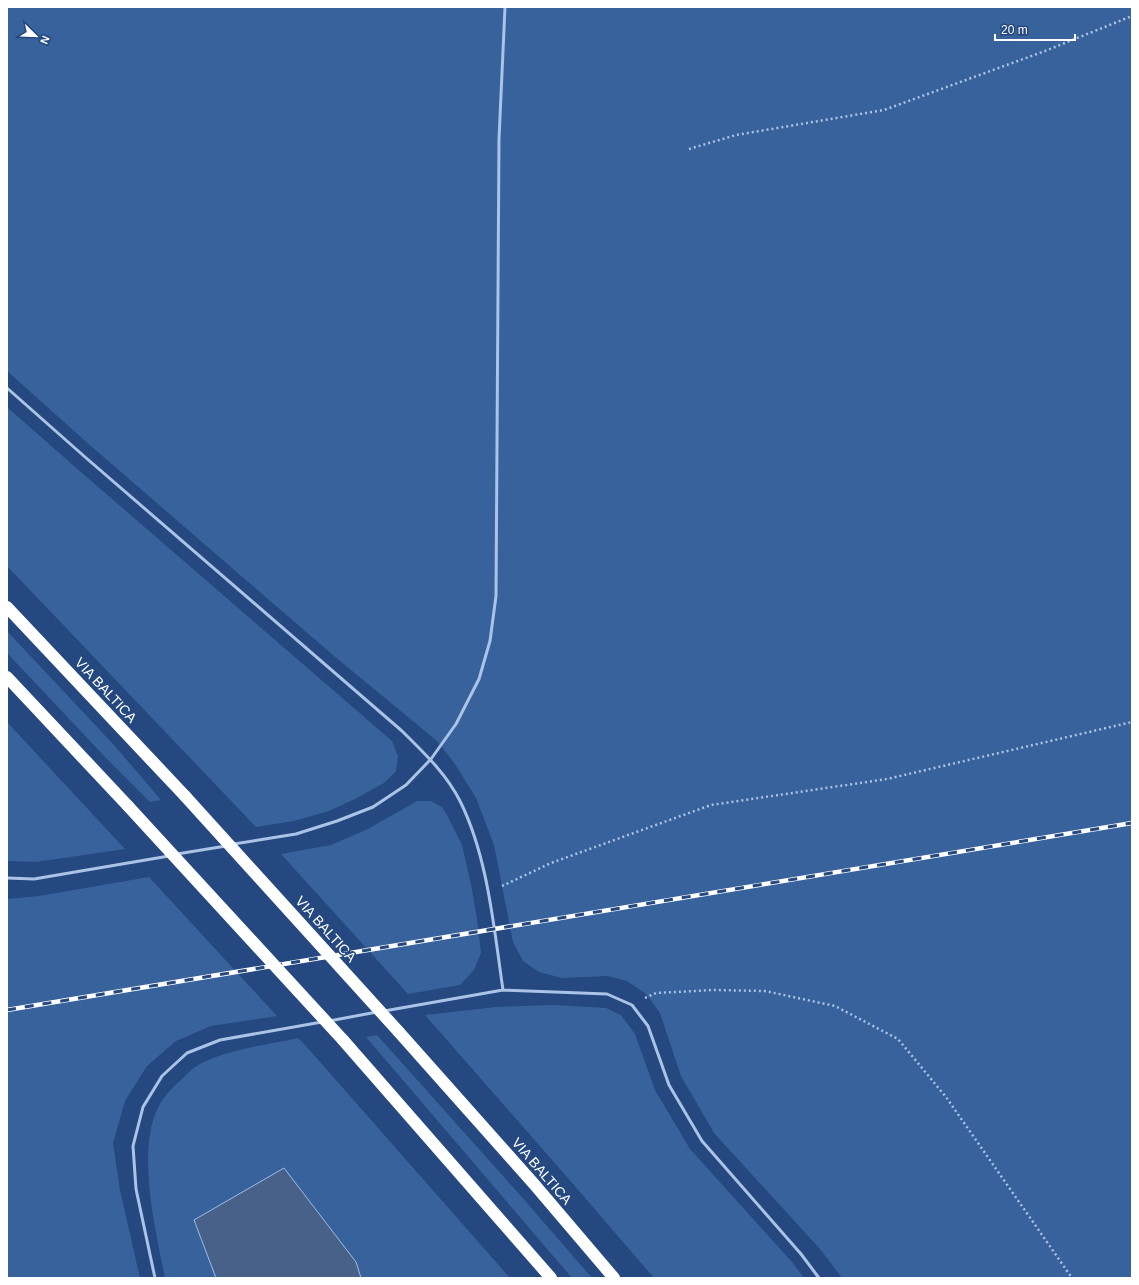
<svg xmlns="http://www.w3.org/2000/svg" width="1139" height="1285" font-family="Helvetica,sans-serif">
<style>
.green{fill:#38629c}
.water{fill:#476189;stroke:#9ebde7}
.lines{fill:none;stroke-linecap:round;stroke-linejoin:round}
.path{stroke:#aac3e6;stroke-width:2.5;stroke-dasharray:2 3;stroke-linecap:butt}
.service{stroke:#aac3e6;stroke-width:3}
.motorway{stroke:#fff;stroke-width:12}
.rail-casing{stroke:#fff;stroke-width:4.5}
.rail{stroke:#24487f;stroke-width:3;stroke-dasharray:9;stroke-linecap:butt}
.motorway-bridge{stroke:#fff;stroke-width:12}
.labels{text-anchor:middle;stroke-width:3;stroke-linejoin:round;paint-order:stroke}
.street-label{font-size:14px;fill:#fff;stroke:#24487f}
</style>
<rect width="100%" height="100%" fill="#24487f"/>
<path class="green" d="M7,7H1132V1278H842L820,1249L714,1133L681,1076L660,1013L646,994L627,981L608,976L562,978L539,972L523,961L513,942L494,845L476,798L455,764L437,741L334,656L92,447L7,371Z
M7,407L74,466L392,741L398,756L396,771L384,783L355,799L329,811L294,821L256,827L7,566Z
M7,631L114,745L161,800L150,802L106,758L7,653Z
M7,722L125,849L36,862L7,861Z
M417,801H431L442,807L447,815L462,845L471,884L477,919L481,953L474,970L460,985L408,994L281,854L331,845L368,829Z
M149,877L277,1016L211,1026L176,1041L147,1066L125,1101L113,1143L120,1190L140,1278H7V899L39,896Z
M553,1005L606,1008L621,1015L635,1034L655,1090L690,1149L792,1262L804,1278H654L567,1177L425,1015L496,1007Z
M377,1035L521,1196L592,1278H572L366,1037Z
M298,1038L306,1046L510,1278H165C156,1230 133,1142 163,1099C168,1092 175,1085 182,1079C186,1075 191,1070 195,1067C223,1050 266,1045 298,1038Z"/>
<path class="water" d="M284,1168L356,1262L361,1278H216L194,1220Z"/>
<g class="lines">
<path class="path" d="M689,149L736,135L884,110L1045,51L1132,16
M502,886L551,863L711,805L887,779L1132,722
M645,998L656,993L713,990L765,991L835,1006L898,1039L946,1097L1072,1278"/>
<path class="service" d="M7,388L85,457L402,731C423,752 446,773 460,801C488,857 494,929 503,990
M234,844L296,834L337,821L373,807L406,785L431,759L456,724L479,679L490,641L496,596L499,139L505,7
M177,854L226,846
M7,878L34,879L169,856
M384,1011L503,990L607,994L632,1005L648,1026L669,1085L702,1141L801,1254L819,1278
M329,1021L377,1012
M155,1278L136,1189L133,1146L143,1107L162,1076L187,1053L220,1040L322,1022"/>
<path class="motorway" d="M7,607L185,796
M7,677L128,806
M398,1031L534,1184L614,1278
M343,1040L551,1278"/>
<defs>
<path id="rail" d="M7,1010L1132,823"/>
</defs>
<use href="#rail" class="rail-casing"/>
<use href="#rail" class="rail"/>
<path class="motorway-bridge" d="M185,796L398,1031
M128,806L343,1040"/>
</g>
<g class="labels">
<g class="street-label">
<text transform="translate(106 690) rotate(47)" y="5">VIA BALTICA</text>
<text transform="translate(326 929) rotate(48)" y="5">VIA BALTICA</text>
<text transform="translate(542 1171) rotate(49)" y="5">VIA BALTICA</text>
</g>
</g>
<rect width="1139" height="1285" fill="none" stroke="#ffffff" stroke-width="16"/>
<g transform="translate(36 36) rotate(113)" stroke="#24487f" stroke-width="3" paint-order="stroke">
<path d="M0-3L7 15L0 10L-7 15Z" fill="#ffffff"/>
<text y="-6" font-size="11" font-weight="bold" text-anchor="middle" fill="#ffffff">N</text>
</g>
<path d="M995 34v6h80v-6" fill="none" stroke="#ffffff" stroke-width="2"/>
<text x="1001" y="34" font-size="12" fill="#ffffff" stroke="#24487f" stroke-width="3" paint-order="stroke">20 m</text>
</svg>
